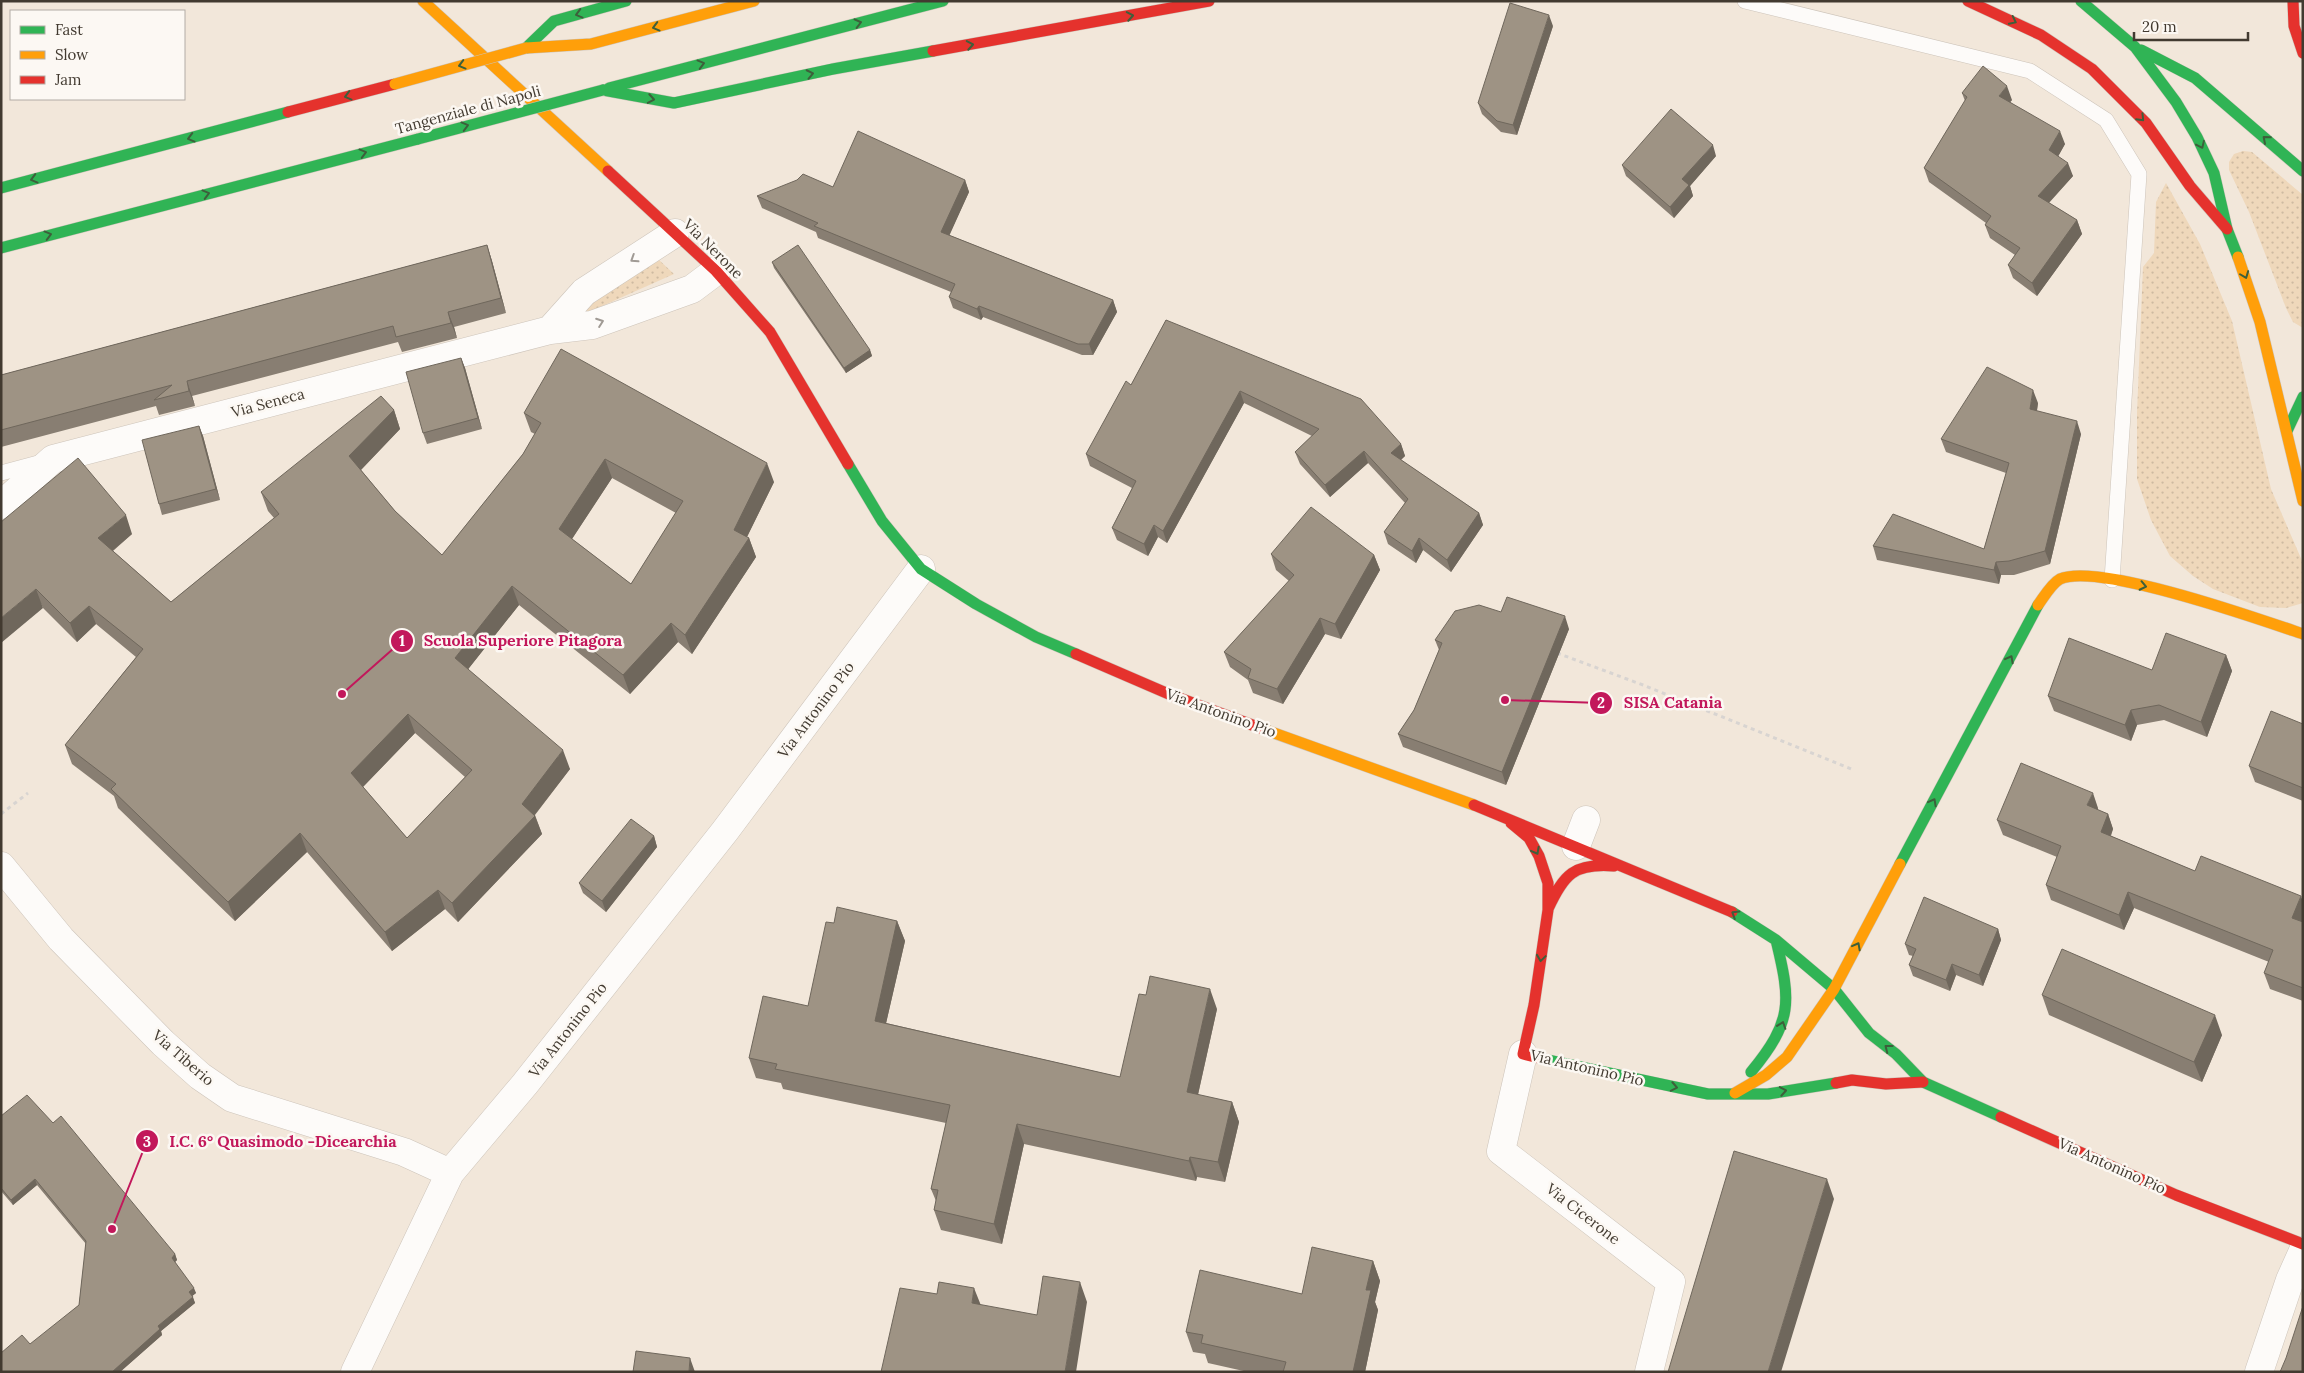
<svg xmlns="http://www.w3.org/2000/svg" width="2304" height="1373" font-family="Lora,serif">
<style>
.grass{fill:url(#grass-dots)}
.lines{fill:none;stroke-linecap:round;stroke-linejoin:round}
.lane-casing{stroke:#cdc4ba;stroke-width:16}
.street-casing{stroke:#cdc4ba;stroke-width:29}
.fast-casing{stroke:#cdc4ba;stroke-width:12}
.slow-casing{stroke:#cdc4ba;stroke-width:12}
.jam-casing{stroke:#cdc4ba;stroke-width:12}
.path{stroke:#d8d4d1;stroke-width:3;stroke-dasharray:4 4;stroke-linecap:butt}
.lane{stroke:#fdfbf9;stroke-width:15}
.street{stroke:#fdfbf9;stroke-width:28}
.fast{stroke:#30b455;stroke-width:11}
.slow{stroke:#ff9f0a;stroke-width:11}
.jam{stroke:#e5322d;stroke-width:11}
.fast-bridge-casing{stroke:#cdc4ba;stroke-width:12;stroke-linecap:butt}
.slow-bridge-casing{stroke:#cdc4ba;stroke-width:12;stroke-linecap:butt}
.fast-bridge{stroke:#30b455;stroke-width:11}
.slow-bridge{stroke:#ff9f0a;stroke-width:11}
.wall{fill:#887e72;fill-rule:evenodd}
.shaded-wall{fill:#6f675c}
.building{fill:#9e9384;stroke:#6f675c;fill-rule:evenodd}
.oneway{stroke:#3d5f3b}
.oneway2{stroke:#a09a94}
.labels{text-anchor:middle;stroke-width:5;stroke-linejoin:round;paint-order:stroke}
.street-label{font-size:15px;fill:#423a30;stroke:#fcf8f3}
.leader{fill:none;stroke:#c2185b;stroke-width:2}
.callout-dot{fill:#c2185b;stroke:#fcf8f3;stroke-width:2}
.mark-label{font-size:15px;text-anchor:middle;font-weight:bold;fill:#fff}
.callout-label{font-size:16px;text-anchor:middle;font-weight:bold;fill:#c2185b;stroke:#fcf8f3;stroke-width:5;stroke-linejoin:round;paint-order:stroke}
</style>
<defs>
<pattern id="grass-dots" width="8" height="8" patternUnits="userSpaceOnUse" patternTransform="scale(1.25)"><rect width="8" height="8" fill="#efd8bb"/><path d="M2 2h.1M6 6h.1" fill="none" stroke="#cebaa1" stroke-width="1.8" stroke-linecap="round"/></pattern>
</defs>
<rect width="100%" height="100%" fill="#f2e7da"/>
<path class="grass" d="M2243,151L2252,152L2303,195V328L2293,322L2286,308L2249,212L2229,170V162L2234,154Z
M2166,183L2200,244L2232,321L2271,489L2303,563V603L2286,608L2260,607L2213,589L2193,576L2170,556L2151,520L2137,479V413L2143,267L2154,253L2156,202Z
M658,259L674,274L582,315L580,309Z"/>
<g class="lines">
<defs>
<path id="lane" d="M1745,1L2030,71L2106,120L2139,174L2112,580
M1,473L42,462"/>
<path id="street" d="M675,233L584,292L550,330L592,325L692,289L716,271
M1,505L53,459L550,330
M1576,846L1586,820
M1,866L61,939L163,1043L200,1076L232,1098L404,1152L450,1173
M1523,1054L1501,1151L1671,1282L1649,1372
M355,1372L450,1173L525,1084L725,831L921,569
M2259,1372L2290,1280L2303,1251"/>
<path id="fast" d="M2081,1L2135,47L2176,102L2197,137L2214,173L2227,229L2238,257
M526,48L554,21L626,1
M2141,50L2195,78L2303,171
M609,88L943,1
M603,90L674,103L833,69L933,51
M1,188L288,112
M1,248L418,139
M2287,431L2303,397
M848,464L882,521L921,569L976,604L1036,637L1076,654
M1900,864L2038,605
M1732,912L1776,940L1834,989L1869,1033L1896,1054L1923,1082L2001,1117
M1543,1059L1708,1094H1768L1836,1083
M1751,1072C1793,1021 1791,1002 1776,940"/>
<path id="slow" d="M423,1L608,171
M526,48L591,44L754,1
M2238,257L2260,322L2303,501
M2038,605C2044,597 2051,584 2060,579C2098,562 2259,619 2303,634
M1263,729L1474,805
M1735,1093L1766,1075L1787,1057L1834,989L1900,864"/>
<path id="jam" d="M1968,1L2041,35L2092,69L2146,123L2190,186L2227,229
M2293,1L2294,26L2303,53
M933,51L1209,1
M288,112L395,84
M608,171L716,271L770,332L848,464
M1076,654L1171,695L1263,729
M1474,805L1732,912
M1511,823L1529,838L1539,856L1548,883V910L1534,1005L1523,1054L1543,1059
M1548,909C1564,874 1574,863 1614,866
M1836,1083L1852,1080L1886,1084L1923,1082
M2001,1117L2176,1195L2303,1244"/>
</defs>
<use href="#lane" class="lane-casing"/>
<use href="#street" class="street-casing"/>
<use href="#fast" class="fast-casing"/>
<use href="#slow" class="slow-casing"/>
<use href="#jam" class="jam-casing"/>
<path class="path" d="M1557,653L1643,685L1854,770
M1,814L28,793"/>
<use href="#lane" class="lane"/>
<use href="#street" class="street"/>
<use href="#fast" class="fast"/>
<use href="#slow" class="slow"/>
<use href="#jam" class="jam"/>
<defs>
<path id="fast-bridge" d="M418,139L603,90"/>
<path id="slow-bridge" d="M395,84L526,48"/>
</defs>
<use href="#fast-bridge" class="fast-bridge-casing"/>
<use href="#slow-bridge" class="slow-bridge-casing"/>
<use href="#fast-bridge" class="fast-bridge"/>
<use href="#slow-bridge" class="slow-bridge"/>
</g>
<path class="wall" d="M1553,26L1517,135L1501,132L1482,114L1478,103Z
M1962,93L2012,100L2010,102L2065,144L2058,156L2073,176L2049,203L2077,220L2082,234L2037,296L2013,278L2008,265L2015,255L1990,238L1985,225L1986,223L1929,182L1924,168L1965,101Z
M1716,156L1690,186L1693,196L1674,218L1626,176L1622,165Z
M965,180L969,192L949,235L1113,300L1117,312L1093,355H1082L983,317L981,320L953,308L949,297L951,292L818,238L816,232L762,208L757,196L833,187Z
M487,245L492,261L506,313L454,327L457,338L402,352L398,342L192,396L195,406L159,415L156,406L1,447V375Z
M772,262L870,350L872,356L846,373L774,268Z
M1166,320L1401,444L1405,456L1401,460L1479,513L1483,525L1451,572L1423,550L1416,563L1388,544L1384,532L1405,503L1368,463L1330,497L1300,464L1295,452L1312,436L1244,403L1167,543L1158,537L1148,556L1117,540L1112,528L1132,488L1090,466L1086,454L1131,385Z
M461,358L465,368L482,429L427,444L423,433Z
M2038,403L2037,411L2081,434L2050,564L2014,575H2001L1999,584L1877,560L1873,546L1984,549L2006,473L1946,452L1941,439Z
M394,410L400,429L361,470L395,511L442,555L523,454L535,434L531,432L524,413L774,482L747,537L749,538L756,557L692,654L678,642L630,694L519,605L468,669L570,769L535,815L542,834L458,922L445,909L392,951L307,852L235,921L118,808L114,796L72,764L65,745L136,657L96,624L77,642L43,608L1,522L132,534L113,551L171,602L274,518L268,511L261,492ZM612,478L676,513L631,584L572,539ZM415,733L465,777L407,838L363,787Z
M199,426L203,436L220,500L162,515L159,504Z
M1271,554L1374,555L1380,570L1341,639L1325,634L1283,704L1253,693L1248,680L1230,667L1224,652L1289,581L1276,570Z
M1501,612L1569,629L1506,785L1403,747L1398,734L1414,710L1439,650L1435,640Z
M2226,655L2232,671L2207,737L2164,720L2137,725L2131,741L2054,711L2048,696L2152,670Z
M2303,724V801L2255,782L2249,766Z
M2098,808V810L2108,814L2113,829L2111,836L2195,871L2303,902V920L2302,922H2303V1001L2270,989L2264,973L2269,962L2134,908L2124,930L2051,900L2046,885L2057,857L2003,835L1997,820Z
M654,836L657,847L606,912L583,893L579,883Z
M897,921L905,941L886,1023L1120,1077L1217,1009L1198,1095L1232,1102L1239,1122L1225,1182L1197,1177L1196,1181L1024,1144L1002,1244L941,1230L934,1210L936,1201L931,1189L946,1123L783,1089L781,1083L756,1078L749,1058L808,1006L834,923Z
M1998,929L2001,940L1983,986L1956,975L1950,991L1913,976L1909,965L1913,956L1909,955L1905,944Z
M2042,995L2222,1035L2202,1082L2049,1015Z
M1,1116L175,1254L177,1260L175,1262L196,1293L192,1296L195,1303L161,1331L162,1335L120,1372H1L79,1305L86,1244L37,1185L13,1205L1,1191Z
M1373,1261L1380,1281L1375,1302L1378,1310L1365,1372H1248L1208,1363L1205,1354L1193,1352L1186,1332L1302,1294Z"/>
<path class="shaded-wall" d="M1549,15L1553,26L1517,135L1513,125Z
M2007,86L2012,100L2004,109L1999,96Z
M2060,131L2065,144L2054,164L2049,150Z
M1713,145L1716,156L1690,186L1693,196L1674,218L1670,207L1682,179Z
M2068,163L2073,176L2043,209L2038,196Z
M965,180L969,192L946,243L941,232Z
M2077,220L2082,234L2037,296L2032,283Z
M487,245L492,261L506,313L501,298Z
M1113,300L1117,312L1093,355L1089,344Z
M979,306L983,317L981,320L977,309Z
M448,312L454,327L457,338L451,323Z
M870,350L872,356L846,373L844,368Z
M461,358L465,368L482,429L478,418Z
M187,381L192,396L195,406L189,391Z
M2033,390L2038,403L2035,422L2030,409Z
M1240,391L1244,403L1167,543L1163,531Z
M394,410L400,429L356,475L349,456Z
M2077,421L2081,434L2050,564L2045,551Z
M199,426L203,436L220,500L216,489Z
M1401,444L1405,456L1395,465L1391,453Z
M1364,451L1368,463L1330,497L1325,485Z
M605,459L612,478L566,548L559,529Z
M767,463L774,482L741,549L734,530Z
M1479,513L1483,525L1451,572L1447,560Z
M126,515L132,534L105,557L98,538Z
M1154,525L1158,537L1148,556L1144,544Z
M749,538L756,557L692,654L685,635Z
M1419,538L1423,550L1416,563L1412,551Z
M1374,555L1380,570L1341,639L1335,624Z
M1996,562L2001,575L1999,584L1994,570Z
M512,586L519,605L462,677L455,658Z
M36,589L43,608L1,643V618Z
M89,606L96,624L77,642L70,623Z
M1565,616L1569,629L1506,785L1502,772Z
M1320,618L1325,634L1283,704L1277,689Z
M671,623L678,642L630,694L623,675Z
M2226,655L2232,671L2207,737L2201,722Z
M2131,710L2137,725L2131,741L2125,725Z
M408,714L415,733L358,792L351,773Z
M563,750L570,769L529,822L522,804Z
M2093,793L2098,808L2093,821L2087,805Z
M2108,814L2113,829L2106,847L2101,832Z
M535,816L542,834L458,922L452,903Z
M300,833L307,852L235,921L228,902Z
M654,836L657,847L606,912L602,901Z
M438,890L445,909L392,951L385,932Z
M2128,892L2134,908L2124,930L2119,915Z
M2301,896L2303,902V920L2297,934L2292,918Z
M897,921L905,941L882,1041L875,1021Z
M1998,929L2001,940L1983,986L1979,975Z
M1952,964L1956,975L1950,991L1946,980Z
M1210,989L1217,1009L1194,1112L1187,1092Z
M2215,1015L2222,1035L2202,1082L2194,1062Z
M1232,1102L1239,1122L1225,1182L1218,1162Z
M1017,1124L1024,1144L1002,1244L994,1224Z
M1190,1157L1197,1177L1196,1181L1189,1161Z
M35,1179L37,1185L13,1205L11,1200Z
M1827,1179L1834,1199L1781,1372H1768Z
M175,1254L177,1260L174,1263L172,1258Z
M1373,1261L1380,1281L1375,1302L1378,1310L1365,1372H1353L1366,1290Z
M1080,1282L1087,1302L1076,1372H1065Z
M194,1288L196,1293L191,1297L189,1292Z
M974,1288L982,1308L972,1303Z
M193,1297L195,1303L161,1331L162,1335L120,1372H112L158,1326Z
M690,1358L695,1372H689Z"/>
<path class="building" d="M1510,3L1549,15L1513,125L1497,121L1478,103Z
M1983,66L2007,86L1999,96L2060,131L2049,150L2068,163L2038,196L2077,220L2032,283L2008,265L2020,248L1985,225L1991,216L1924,168L1967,97L1962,93Z
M1671,109L1713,145L1682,179L1689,185L1670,207L1622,165Z
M858,131L965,180L941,232L1113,300L1089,344H1078L979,306L977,309L949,297L955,284L814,226L818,223L757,196L797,180L803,174L833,187Z
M487,245L501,298L448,312L451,323L396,337L393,326L187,381L189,391L154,400L172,385L1,430V375Z
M798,245L870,350L844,368L772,262Z
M1166,320L1361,399L1401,444L1391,453L1479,513L1447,560L1419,538L1412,551L1384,532L1408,499L1364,451L1325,485L1295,452L1319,429L1240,391L1163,531L1154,525L1144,544L1112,528L1136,481L1086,454L1126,381L1131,385Z
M561,349L767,463L734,530L749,538L685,635L671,623L623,675L512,586L455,658L563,750L522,804L535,816L452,903L438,890L385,932L300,833L228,902L111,789L116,784L65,745L143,649L89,606L70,623L36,589L1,618V522L78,458L126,515L98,538L171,602L279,514L261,492L381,396L394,410L349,456L395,511L442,555L523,454L541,423L524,413ZM605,459L683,501L631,584L559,529ZM408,714L472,770L407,838L351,773Z
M461,358L478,418L423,433L406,372Z
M1987,367L2033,390L2030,409L2077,421L2045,551L2009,561L1996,562L1994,570L1873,546L1893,514L1984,549L2009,463L1941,439Z
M199,426L216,489L159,504L142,440Z
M1311,507L1374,555L1335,624L1320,618L1277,689L1248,678L1251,669L1224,652L1294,575L1271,554Z
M1507,597L1565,616L1502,772L1398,734L1414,710L1442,643L1435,640L1455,611L1479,605L1501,612Z
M2166,633L2226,655L2201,722L2159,705L2131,710L2125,725L2048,696L2069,638L2152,670Z
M2271,711L2303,724V788L2249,766Z
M2021,763L2093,793L2087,805L2108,814L2101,832L2195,871L2201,856L2301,896L2292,918L2303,922V988L2264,973L2273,950L2128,892L2119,915L2046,885L2061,846L1997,820Z
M631,819L654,836L602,901L579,883Z
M1924,897L1998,929L1979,975L1952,964L1946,980L1909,965L1916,949L1905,944Z
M837,907L897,921L875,1021L1120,1077L1139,994L1146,995L1150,976L1210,989L1187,1092L1232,1102L1218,1162L1190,1157L1189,1161L1017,1124L994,1224L934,1210L938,1190L931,1189L950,1105L775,1069L777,1064L749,1058L763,996L808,1006L826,922L834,923Z
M2062,949L2215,1015L2194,1062L2042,995Z
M27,1095L53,1123L61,1116L175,1254L172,1258L194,1288L189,1292L193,1297L158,1326L160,1329L112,1372H1V1353L22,1335L30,1344L79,1305L86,1241L35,1179L11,1200L1,1188V1116Z
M1734,1151L1827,1179L1768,1372H1668Z
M1312,1247L1373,1261L1366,1290H1371L1353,1372H1283L1286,1362L1201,1343L1203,1335L1186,1332L1200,1270L1302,1294Z
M1043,1276L1080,1282L1065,1372H881L900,1288L937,1294L939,1282L974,1288L972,1303L1037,1315Z
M2303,1306V1372H2280L2286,1358Z
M636,1351L690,1358L689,1372H633Z"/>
<defs><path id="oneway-chevron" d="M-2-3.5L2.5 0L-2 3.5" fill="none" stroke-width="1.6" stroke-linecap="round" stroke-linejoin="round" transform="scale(1.25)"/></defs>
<g class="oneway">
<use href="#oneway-chevron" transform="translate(579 14) rotate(165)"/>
<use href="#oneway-chevron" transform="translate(1130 16) rotate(-10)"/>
<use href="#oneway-chevron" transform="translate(2013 21) rotate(26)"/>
<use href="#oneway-chevron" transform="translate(858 23) rotate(-14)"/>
<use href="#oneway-chevron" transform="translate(656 27) rotate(165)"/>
<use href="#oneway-chevron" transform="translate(970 45) rotate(-10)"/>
<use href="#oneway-chevron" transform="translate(701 64) rotate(-15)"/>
<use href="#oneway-chevron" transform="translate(462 65) rotate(165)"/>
<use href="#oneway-chevron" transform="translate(810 74) rotate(-12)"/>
<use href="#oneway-chevron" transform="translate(348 96) rotate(165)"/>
<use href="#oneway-chevron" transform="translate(651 99) rotate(10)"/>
<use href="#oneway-chevron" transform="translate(2141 118) rotate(46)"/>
<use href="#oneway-chevron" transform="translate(465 126) rotate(-15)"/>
<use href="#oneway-chevron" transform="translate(191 138) rotate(165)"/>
<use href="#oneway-chevron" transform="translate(2266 139) rotate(-139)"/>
<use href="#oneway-chevron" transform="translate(2201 145) rotate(65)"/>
<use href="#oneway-chevron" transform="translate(363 153) rotate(-15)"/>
<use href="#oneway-chevron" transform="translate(34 179) rotate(165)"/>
<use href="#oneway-chevron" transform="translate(206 194) rotate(-15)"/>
<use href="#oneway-chevron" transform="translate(48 235) rotate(-15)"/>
<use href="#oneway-chevron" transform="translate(2245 275) rotate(69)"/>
<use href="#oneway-chevron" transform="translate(2143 586) rotate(12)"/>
<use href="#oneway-chevron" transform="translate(2010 659) rotate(-62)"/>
<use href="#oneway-chevron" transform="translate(1933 802) rotate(-62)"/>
<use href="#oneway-chevron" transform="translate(1536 851) rotate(62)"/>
<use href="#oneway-chevron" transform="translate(1735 914) rotate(-148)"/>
<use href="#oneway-chevron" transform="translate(1857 946) rotate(-62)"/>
<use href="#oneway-chevron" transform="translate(1541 958) rotate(98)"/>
<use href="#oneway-chevron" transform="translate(1782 1025) rotate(-71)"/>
<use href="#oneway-chevron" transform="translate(1888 1048) rotate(-142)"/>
<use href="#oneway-chevron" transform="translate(1674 1087) rotate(11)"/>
<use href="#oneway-chevron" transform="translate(1783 1091) rotate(-10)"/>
</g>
<g class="oneway2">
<use href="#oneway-chevron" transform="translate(634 259) rotate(147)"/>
<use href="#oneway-chevron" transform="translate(600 322) rotate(-20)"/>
</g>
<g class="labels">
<g class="street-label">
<text transform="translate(468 110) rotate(-15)" y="5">Tangenziale di Napoli</text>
<text transform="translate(713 249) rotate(45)" y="5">Via Nerone</text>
<text transform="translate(268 403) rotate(-15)" y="5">Via Seneca</text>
<text transform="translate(816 710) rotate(-53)" y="5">Via Antonino Pio</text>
<text transform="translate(1221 713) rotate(20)" y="5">Via Antonino Pio</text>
<text transform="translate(568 1030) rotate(-52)" y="5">Via Antonino Pio</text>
<text transform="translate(183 1058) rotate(41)" y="5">Via Tiberio</text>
<text transform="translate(1587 1068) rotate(13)" y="5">Via Antonino Pio</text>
<text transform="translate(2112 1166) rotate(24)" y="5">Via Antonino Pio</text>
<text transform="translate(1583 1214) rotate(38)" y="5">Via Cicerone</text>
</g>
</g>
<path class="leader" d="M342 694L402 641M1505 700L1601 703M112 1229L147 1141"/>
<g class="callout-dot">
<circle cx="342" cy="694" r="5"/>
<circle cx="1505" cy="700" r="5"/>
<circle cx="112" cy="1229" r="5"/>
<circle cx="402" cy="641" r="12"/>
<circle cx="1601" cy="703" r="12"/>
<circle cx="147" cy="1141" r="12"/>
</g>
<g class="mark-label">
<text x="402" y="646">1</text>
<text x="1601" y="708">2</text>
<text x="147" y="1147">3</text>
</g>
<g class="callout-label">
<text x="523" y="646">Scuola Superiore Pitagora</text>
<text x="1673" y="708">SISA Catania</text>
<text x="283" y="1147">I.C. 6° Quasimodo -Dicearchia</text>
</g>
<rect width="2304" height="1373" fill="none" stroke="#423a30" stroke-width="5"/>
<rect x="10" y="10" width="175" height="90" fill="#fcf8f3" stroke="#b2aca5"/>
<rect x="20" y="26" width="25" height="8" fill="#30b455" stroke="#b2aca5"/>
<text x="55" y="35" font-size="15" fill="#423a30">Fast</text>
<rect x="20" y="51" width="25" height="8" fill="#ff9f0a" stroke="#b2aca5"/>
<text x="55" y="60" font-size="15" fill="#423a30">Slow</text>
<rect x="20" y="76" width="25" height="8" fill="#e5322d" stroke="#b2aca5"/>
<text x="55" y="85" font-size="15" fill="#423a30">Jam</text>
<path d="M2134 32v8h114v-8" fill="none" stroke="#423a30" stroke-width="2.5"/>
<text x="2142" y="32" font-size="15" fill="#423a30" stroke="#fcf8f3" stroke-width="4" paint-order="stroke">20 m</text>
</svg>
